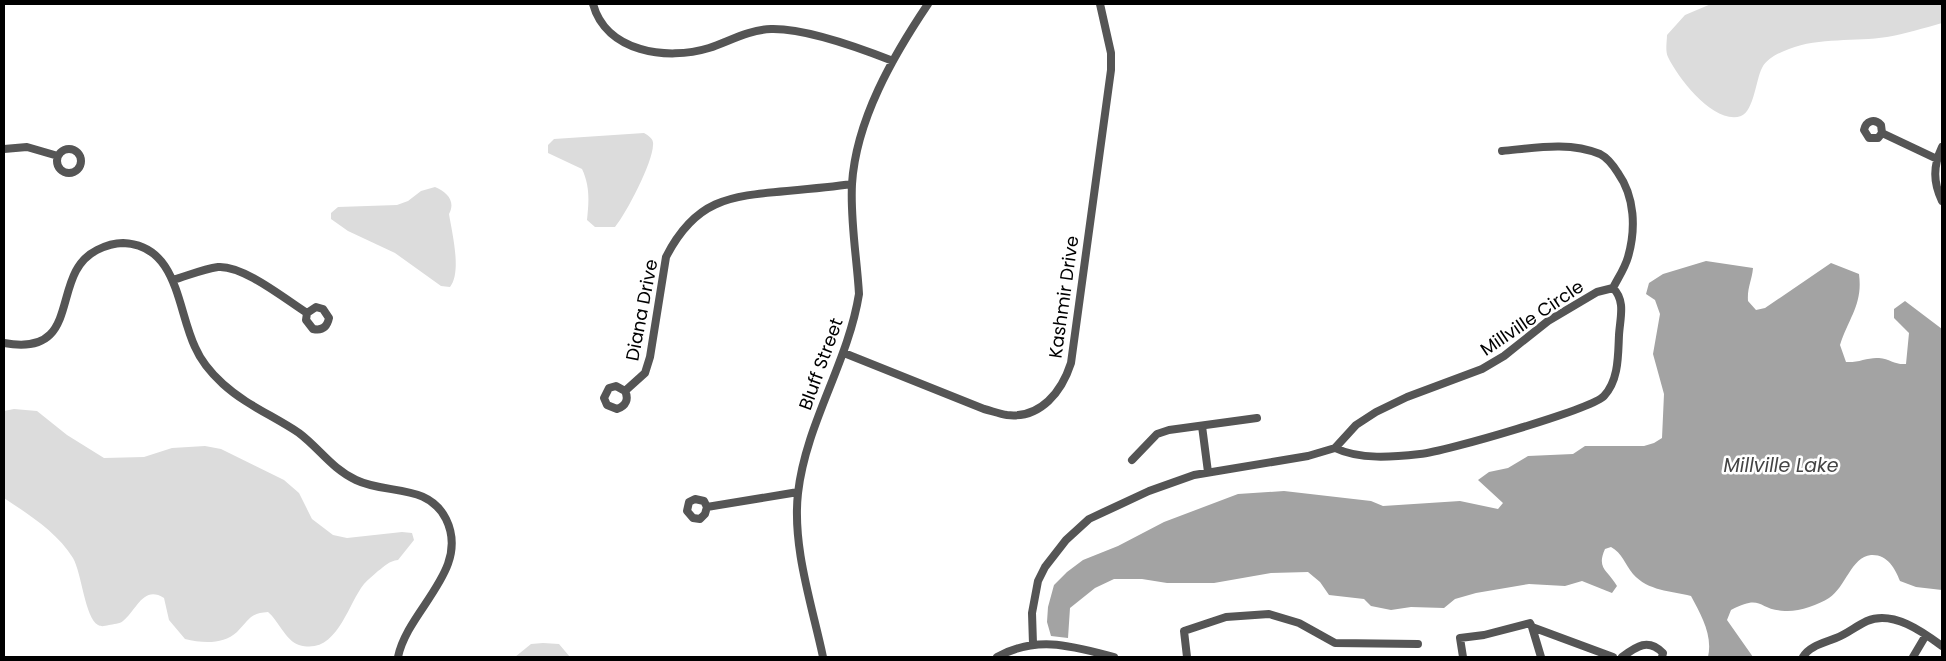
<svg xmlns="http://www.w3.org/2000/svg" width="1946" height="661" font-family="Poppins,sans-serif">
<style>
.green{fill:#dcdcdc}
.water{fill:#a3a3a3}
.lines{fill:none;stroke-linecap:round;stroke-linejoin:round}
.minor{stroke:#555;stroke-width:8}
.labels{text-anchor:middle;stroke-width:5;stroke-linejoin:round;paint-order:stroke}
.street-label{font-size:18px;fill:#000;stroke:#fff}
.water-label{font-size:19px;font-style:italic;fill:#444;stroke:#fff}
</style>
<rect width="100%" height="100%" fill="#fff"/>
<path class="green" d="M1711,4H1942V23C1924,28 1905,34 1887,37C1855,42 1820,37 1789,49C1779,53 1767,58 1762,68C1756,79 1754,111 1741,116C1715,125 1679,80 1668,57C1665,51 1667,41 1667,35L1685,15Z
M644,133C649,136 654,139 653,145C653,162 626,214 615,227H595L587,220C589,201 590,186 582,169L548,153V145L554,139Z
M435,187C447,192 456,201 449,214C452,233 462,272 450,287L441,286L395,253L348,231L331,219V213L338,207L397,205L408,201L421,191Z
M14,409L37,411L67,435L104,458L144,457L172,448L205,446L221,449L284,480L299,493L312,519L333,535L347,538L402,532L412,533L414,540L398,560C389,561 385,566 378,571C374,575 368,579 364,584C347,605 337,656 299,645C286,641 278,620 268,612C250,613 249,620 237,632C223,645 202,643 185,639L169,620L164,598C143,585 137,610 123,621C120,624 113,624 109,625C104,626 102,627 98,625C85,618 82,574 73,558C57,532 28,514 4,498V411Z
M543,643L559,644L570,657H515L531,644Z"/>
<path class="water" d="M1706,261L1753,268C1752,280 1747,288 1748,301L1756,310L1765,308L1831,263L1859,274C1863,304 1849,317 1840,345L1846,362C1858,363 1868,357 1879,358C1890,359 1895,365 1906,364L1909,333L1894,318V309L1905,301L1942,329V590L1916,587L1900,581C1895,568 1887,554 1871,555C1851,557 1846,587 1829,598C1818,605 1798,612 1785,611C1757,610 1763,593 1731,610L1727,620L1753,657H1708C1713,635 1701,615 1691,596C1671,591 1648,591 1633,574C1625,564 1622,553 1611,547L1605,549C1596,569 1608,570 1617,586L1612,593L1582,581L1565,586L1529,584L1476,593L1455,599L1444,608L1411,607L1391,610L1371,606L1364,599L1329,595L1320,582L1308,572L1271,573L1214,583H1167L1142,579H1114L1095,588L1070,608L1068,638L1051,636L1047,622L1048,607L1054,585L1067,572L1083,560L1118,546L1164,522L1238,494L1284,491L1371,501L1383,506L1460,501L1498,509L1503,503L1478,480L1489,472L1508,468L1528,456L1573,454L1585,446H1644L1654,443L1662,438L1664,394L1653,354L1660,314L1655,300L1646,294L1649,283L1663,274Z"/>
<g class="lines">
<path class="minor" d="M593,4C606,52 667,61 709,48C730,41 748,30 771,29C806,28 860,48 893,61
M1882,133L1878,138H1869L1864,130C1866,121 1874,118 1881,125L1882,133L1937,159
M1942,147C1933,166 1933,182 1942,201
M4,149L27,147L58,156
M57 161a12 12 0 1 1 24 0a12 12 0 1 1-24 0Z
M1502,151C1534,148 1569,141 1600,154C1608,158 1613,165 1618,173C1635,197 1636,229 1628,257C1625,268 1618,278 1613,288
M173,280C187,276 203,269 218,267C243,265 285,299 307,313L306,320L313,329C322,331 327,327 329,318L323,309L316,307L307,313
M4,343C85,358 48,274 97,250C105,246 113,243 123,243C178,245 177,309 195,347C201,361 212,374 223,384C246,405 274,416 299,433C319,448 332,469 356,480C387,495 428,483 446,519C471,570 408,609 398,657
M844,353L984,409C992,411 1000,414 1007,415C1041,419 1062,391 1071,363L1111,70V53L1100,4
M625,391C629,399 626,406 617,409L607,405L604,398L609,388L616,386L625,391L645,373L650,357L666,257C695,200 728,196 787,191C809,189 831,187 852,184
M1202,426L1208,472
M1132,460L1157,434L1169,430L1257,418
M707,507L705,514L700,519L693,518L687,511L689,502L695,499L704,501L707,507L798,492
M1532,627L1541,657
M1033,644L1032,613L1038,581L1045,567L1066,540L1089,519L1149,491L1194,475L1308,456L1335,448L1356,425L1376,412L1407,397L1482,369L1504,356L1548,321L1597,292L1613,288C1626,301 1620,318 1619,335C1618,355 1619,380 1604,396C1592,409 1444,452 1420,454C1393,457 1360,460 1335,448
M823,657C812,605 792,547 798,493C806,423 848,363 859,294C857,258 850,221 852,184C856,120 893,56 928,4
M997,657C1037,635 1072,646 1114,657
M1187,657L1184,631L1226,617L1269,614L1299,623L1335,643L1418,644
M1463,657L1460,638L1484,635L1530,623L1532,627L1613,657
M1622,657C1637,646 1648,638 1663,653L1662,657
M1803,657C1809,646 1824,643 1836,638C1847,634 1856,626 1867,621C1893,610 1923,632 1942,646
M1913,657L1926,635"/>
</g>
<g class="labels">
<g class="street-label">
<text transform="translate(1064 297) rotate(-82)" y="6">Kashmir Drive</text>
<text transform="translate(642 310) rotate(-79)" y="6">Diana Drive</text>
<text transform="translate(1532 318) rotate(-34)" y="6">Millville Circle</text>
<text transform="translate(821 364) rotate(-70)" y="6">Bluff Street</text>
</g>
<g class="water-label">
<text x="1781" y="472">Millville Lake</text>
</g>
</g>
<rect width="1946" height="661" fill="none" stroke="#000000" stroke-width="10"/>
</svg>
